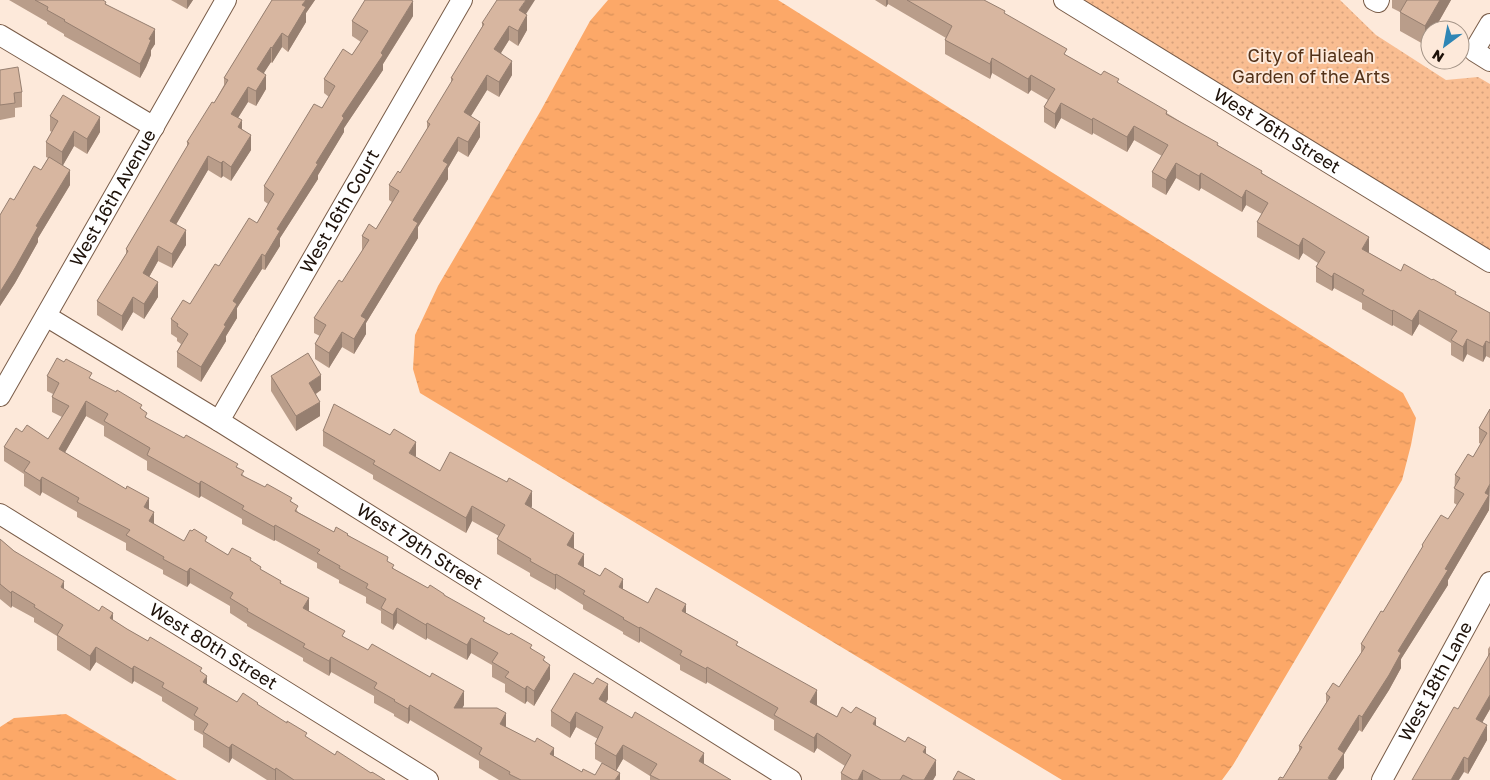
<svg xmlns="http://www.w3.org/2000/svg" width="1490" height="780" font-family="'Golos Text',sans-serif">
<style>
.park{fill:url(#park-dots)}
.water{fill:url(#water-ripples)}
.lines{fill:none;stroke-linecap:round;stroke-linejoin:round}
.minor-casing{stroke:#795c48;stroke-width:22}
.minor{stroke:#fff;stroke-width:20}
.wall{fill:#b99d8a}
.shaded-wall{fill:#967f70}
.building{fill:#d7b6a0;stroke:#967f70}
.labels{text-anchor:middle;stroke-width:4;stroke-linejoin:round;paint-order:stroke}
.park-label{font-size:18px;fill:#533117;stroke:#fde9da}
.street-label{font-size:18px;fill:#1d1109;stroke:#fde9da}
</style>
<defs>
<pattern id="park-dots" width="8" height="8" patternUnits="userSpaceOnUse" patternTransform="scale(1.25)"><rect width="8" height="8" fill="#f9bd91"/><path d="M2 2h.1M6 6h.1" fill="none" stroke="#d5a17c" stroke-width="1.8" stroke-linecap="round"/></pattern>
<pattern id="water-ripples" width="26" height="14" patternUnits="userSpaceOnUse" patternTransform="scale(1.25)"><rect width="26" height="14" fill="#fca868"/><path d="M2 4q2-2 4 0t4 0M15 11q2-2 4 0t4 0" fill="none" stroke="#d89059"/></pattern>
</defs>
<rect width="100%" height="100%" fill="#fde9da"/>
<path class="park" d="M1076,0H1340L1376,35L1446,80L1478,77L1490,84V253Z"/>
<path class="water" d="M608,0H778L1403,393L1416,418L1411,445L1402,480L1233,765L1222,780H1062L420,393L413,369L415,335L438,286L540,112L590,21Z
M66,714L177,780H0V727L14,718Z"/>
<g class="lines">
<defs>
<g id="minor">
<path id="s1" d="M1064,0L1490,262"/>
<path d="M1374,0L1378,2L1379,0"/>
<path d="M1490,24L1474,51L1490,61"/>
<path d="M0,35L154,127"/>
<path id="s2" d="M46,316L219,421L791,780"/>
<path id="s3" d="M0,396L226,0"/>
<path id="s4" d="M219,421L462,0"/>
<path id="s5" d="M0,514L428,780"/>
<path id="s6" d="M1382,780L1490,582"/>
</g>
</defs>
<use href="#minor" class="minor-casing"/>
<use href="#minor" class="minor"/>
</g>
<path class="wall" d="M9,0H103L106,4L155,44L151,50V55L146,67L140,78L64,36V34L47,24V22Z
M171,0H193L187,9Z
M272,0H315L306,13V22L288,52L282,47L272,63L271,62L263,73L266,89L256,106L248,102L238,118L242,129L251,150L231,181L223,176L221,178L208,170L176,224L186,245L172,268L158,261L149,277L158,297L144,319L133,312L122,331L97,315V301L126,254V249L187,147V142L214,103L224,85V78Z
M875,0H984L1067,56L1101,75L1119,83L1262,173L1369,252V253L1401,271L1456,295L1490,313V358L1486,356L1483,362L1467,354L1463,362L1451,355V343L1419,324L1412,336L1393,325L1392,326L1362,309V303L1334,288L1332,291L1316,282V267L1318,263L1303,253L1299,260L1257,237V222L1262,214L1246,205L1242,212L1201,188L1199,191L1176,178L1166,195L1152,187V172L1162,156L1134,140L1127,152L1093,133L1092,135L1061,118L1055,129L1044,122V107L1048,100L1031,90L1028,94L992,73L990,79L945,54V40L946,38L888,4L886,7Z
M1392,0H1451L1434,30H1430L1425,45L1400,31V12L1392,8Z
M526,15L527,30L518,46L509,40L501,53L512,75L499,97L487,90L471,116L480,137L468,157L458,151L448,168V179L418,227V238L366,323V334L354,354L342,347L329,368L315,359V344L320,336L314,333V318L342,282L362,251V236L376,229L392,202L389,200V185L400,173L427,129V122L451,83V78L482,27V23Z
M413,16L383,64V70L344,128V132L318,175V179L280,238V246L265,270L262,269L237,308V318L226,336V341L201,382L177,367V352L181,344L177,341V338L171,334V319L190,304L219,266L257,223L268,204L264,201V186L322,108L329,97L324,93V79L352,55L361,42L352,36V21Z
M0,70L22,92V107L15,108V117L0,120Z
M50,116L100,132L87,154L74,146L63,165L70,185L38,238V242L15,283L0,306V215L14,200L41,170L48,158L46,157V142L52,132L50,131Z
M47,376L92,379L142,409L147,419L238,468L244,476L292,502L298,512L334,532L348,535L388,562L394,569L428,588L444,595L485,622L532,649L545,661L550,679L534,706L527,701L525,704L505,692V684L492,677V665L471,653L467,660L427,638L426,640L397,623L393,630L381,623V611L366,603V597L339,583V580L317,568V563L275,540L274,541L242,524V519L201,496L199,498L147,470V461L104,436V426L86,416L65,452L149,510L154,524L184,541L207,543L228,555L251,561L261,570L281,583L309,611L345,638L464,705L462,708L506,727L554,756L582,772L595,775L620,780H499L479,768V761L410,720L408,724L394,716V714L374,703V696L331,672L329,676L303,661V658L247,626V624L230,613V606L190,583L187,587L163,574V570L126,550V543L77,517V512L42,492L40,496L24,486V474L4,461V447L22,432L48,439L62,417L52,412V397L53,394L47,391Z
M271,376L321,390L316,394L320,416L296,431L271,391Z
M1490,409L1489,510L1448,580V585L1401,659V668L1389,690L1362,732L1359,730L1344,754V768L1283,778L1299,751V746L1326,703V694L1339,687L1361,653V644L1383,612L1422,549V545L1448,519L1457,505L1454,503L1455,475L1473,457L1481,444L1479,443V428Z
M323,431L416,457L440,471L532,506L531,508L574,548V549L584,567L648,603L686,613L738,646L817,705L837,717L851,713L876,726L926,754L936,775L933,780H841V773L845,766L817,748L814,753L774,730V720L707,682L706,684L680,670V665L640,641L639,643L623,634V632L583,609V605L556,588L555,590L530,576V573L497,554V539L499,536L472,521L466,533L373,479V475L323,446Z
M0,539L14,551L64,590L127,629L202,673L207,684L237,702L258,705L307,738L335,755L385,780H267L232,758L229,763L203,747V735L194,730V721L162,701V697L134,681L132,684L96,662L90,671L57,650V636L34,622V618L12,606L11,608L0,599Z
M1490,646V709L1482,723L1487,740L1468,774L1464,772L1458,709L1488,657V649Z
M593,684L608,699L606,703L704,764L731,780H650V776L623,759L616,771L595,759V744L598,739L576,727L570,738L551,726V711Z"/>
<path class="shaded-wall" d="M187,0H193L187,9Z
M306,0H315L306,13V22L288,52V37L302,5Z
M526,0H535L519,25V10Z
M886,0H888V4L886,7Z
M1440,0H1451L1434,30H1430V37L1425,45V26Z
M413,1V16L383,64V70L344,128V132L318,175V179L280,238V246L265,270V256L277,229L316,163L342,116Z
M527,15V30L518,46V31Z
M509,26V40L494,64V49Z
M155,29V44L151,50V55L146,67L140,78V64L149,39Z
M282,33V47L272,63V48Z
M271,47V62L257,84V69Z
M992,58V73L990,79V64Z
M512,61V75L499,97V82Z
M266,75V89L256,106V91Z
M487,75V90L464,127V112Z
M1031,75V90L1028,94V79Z
M248,87V102L231,129V114Z
M1061,103V118L1055,129V114Z
M100,117V132L87,154V139Z
M1093,118V133L1092,135V120Z
M242,120V135L238,127Z
M480,122V137L468,157V142Z
M1134,126V140L1127,152V137Z
M74,131V146L62,167V152Z
M251,135V150L231,181V167Z
M458,137V151L448,168V179L418,227V238L366,323V334L354,354V339L361,316L413,220L443,161Z
M208,156V170L170,235V221Z
M223,161V176L221,178V163Z
M1176,163V178L1166,195V180Z
M70,170V185L38,238V242L15,283L0,306V292L36,226Z
M1201,173V188L1199,191V176Z
M1246,190V205L1242,212V198Z
M186,230V245L172,268V254Z
M1369,237V252L1362,264V249Z
M1303,238V253L1299,260V246Z
M158,246V261L143,288V273Z
M262,254V269L237,308V318L226,336V341L201,382V367L224,325L233,301Z
M1334,273V288L1332,291V277Z
M158,282V297L144,319V304Z
M133,297V312L122,331V316Z
M1393,310V325L1392,326V311Z
M1419,310V324L1412,336V321Z
M342,332V347L329,368V353Z
M1467,339V354L1463,362V347Z
M1486,341V356L1483,362V347Z
M321,375V390L309,398V383Z
M86,401V416L59,463V449Z
M320,402V416L296,431V416Z
M416,442V457L409,453Z
M42,477V492L40,496V481Z
M201,481V496L199,498V484Z
M1490,484L1489,510L1448,580V585L1401,659V668L1389,690L1362,732V717L1398,651L1445,569L1485,493Z
M532,491V506L525,519V504Z
M149,498V512L144,507Z
M472,506V521L466,533V518Z
M154,512V527L149,521Z
M275,525V540L274,541V527Z
M574,533V548L567,560V545Z
M584,554V569L578,564Z
M190,568V583L187,587V572Z
M556,574V588L555,590V575Z
M623,579V593L619,587Z
M64,581V596L61,587Z
M12,591V606L11,608V593Z
M309,598V613L303,608Z
M686,604V619L682,611Z
M397,608V623L393,630V615Z
M113,613V628L110,618Z
M427,623V638L426,640V625Z
M640,627V641L639,643V628Z
M471,638V653L467,660V645Z
M96,647V662L90,671V656Z
M331,657V672L329,676V661Z
M550,665V679L534,706V691Z
M134,666V681L132,684V669Z
M707,667V682L706,684V669Z
M207,676V691L203,682Z
M608,684V699L599,714V699Z
M527,686V701L525,704V689Z
M817,690V705L810,716V702Z
M464,691V705L454,723V708Z
M1490,695V709L1476,733V719Z
M410,705V720L408,724V709Z
M576,712V727L570,738V723Z
M506,713V728L500,724Z
M1359,715V730L1344,754V768L1336,780H1328L1338,749Z
M876,718V733L873,724Z
M1487,725V740L1468,774V759Z
M817,733V748L814,753V738Z
M232,744V758L229,763V748Z
M623,745V759L616,771V756Z
M926,747V761L923,752Z
M554,748V762L550,754Z
M704,753V768L699,761Z
M1464,757V772L1459,780H1451Z
M936,760V775L933,780H924Z
M276,768V780H275V770Z
M863,770V780H858Z
M620,773V780H615Z"/>
<path class="building" d="M35,0H103L106,2L105,4L155,29L149,39L151,40L146,52L140,64L64,21L65,20L47,10L48,7Z
M272,0H306L302,5L306,7L288,37L282,33L272,48L271,47L257,69L266,75L256,91L248,87L231,114L242,120L238,127L251,135L231,167L223,161L221,163L208,156L170,221L186,230L172,254L158,246L143,273L158,282L144,304L133,297L122,316L97,301L128,251L126,249L189,143L187,142L212,102L214,103L228,80L224,78Z
M365,0H411L413,1L381,53L383,55L342,116L344,118L316,163L318,164L277,229L280,231L265,256L262,254L233,301L237,304L224,325L226,326L201,367L177,352L188,334L177,326L178,324L171,319L183,300L190,304L215,264L219,266L249,218L257,223L274,194L264,186L314,104L322,108L335,86L324,79L343,49L352,55L368,31L352,21Z
M497,0H526L519,10L527,15L518,31L509,26L494,49L512,61L499,82L487,75L464,112L480,122L468,142L458,137L443,161L448,164L413,220L418,223L361,316L366,319L354,339L342,332L329,353L315,344L326,325L314,318L339,280L342,282L369,240L362,236L369,224L376,229L399,191L389,185L398,171L400,173L430,124L427,122L453,79L451,78L484,24L482,23Z
M907,0H984L1005,11L1004,13L1067,49L1064,54L1101,75L1104,71L1119,79L1117,82L1167,111L1166,114L1218,143L1217,145L1262,171L1261,173L1369,237L1362,249L1401,271L1404,264L1432,280L1433,279L1456,292L1455,294L1490,313V343L1486,341L1483,347L1467,339L1463,347L1451,340L1457,331L1419,310L1412,321L1393,310L1392,311L1362,294L1364,290L1334,273L1332,277L1316,267L1325,252L1303,238L1299,246L1257,222L1268,203L1246,190L1242,198L1201,173L1199,176L1176,163L1166,180L1152,172L1168,145L1134,126L1127,137L1093,118L1092,120L1061,103L1055,114L1044,107L1055,89L1031,75L1028,79L992,58L990,64L945,40L952,26Z
M1407,0H1440L1425,26L1400,12Z
M18,67L22,92L14,93L15,103L0,105V70Z
M63,95L100,117L87,139L74,131L62,152L46,142L58,121L50,116Z
M49,157L70,170L36,226L38,227L15,268L0,292V215L10,198L14,200L34,166L41,170Z
M308,353L321,375L309,383L320,402L296,416L271,376Z
M57,358L64,362L66,359L92,373L89,378L116,392L117,390L142,405L140,408L147,413L145,417L184,438L186,435L238,464L236,467L244,471L241,475L265,487L267,484L292,498L290,501L298,506L295,511L334,532L336,527L348,534L347,535L388,557L387,561L394,565L392,568L428,588L430,585L444,594V595L485,618L483,621L509,635L511,633L532,645L530,648L545,657L543,660L550,665L534,691L527,686L525,689L505,677L509,672L492,662L498,653L471,638L467,645L427,623L426,625L397,608L393,615L381,608L386,599L366,588L368,584L339,568L340,566L317,553L320,550L275,525L274,527L242,509L244,506L201,481L199,484L147,455L150,448L104,421L108,414L86,401L59,449L126,489L127,486L149,498L144,507L154,512L149,521L184,541L190,530L192,531L194,529L207,537L205,541L228,555L232,548L251,558L250,560L261,567L260,569L281,581L280,583L309,598L303,608L345,631L342,636L368,650L372,644L430,677L432,673L464,691L454,708H497L506,713L500,724L535,742L537,738L554,748L550,754L582,772L583,769L595,775L602,763L620,773L615,780H521L509,774L510,772L479,754L482,748L410,705L408,709L394,701L395,700L374,688L377,683L338,661L331,657L329,661L303,647L305,644L247,611L248,609L230,598L233,593L190,568L187,572L163,559L164,557L126,535L130,530L77,502L79,498L42,477L40,481L24,471L30,462L4,447L16,428L22,432L27,425L48,439L69,406L52,397L59,383L47,376Z
M334,404L390,435L394,429L416,442L409,453L440,471L450,452L507,482L509,478L532,491L525,504L574,533L567,545L584,554L578,564L600,576L605,568L623,579L619,587L648,603L656,588L686,604L682,611L738,642L736,645L817,690L810,702L837,717L842,707L851,713L856,707L876,718L873,724L905,742L908,737L926,747L923,752L936,760L924,780H913L903,775L900,780H881L863,770L858,780H853L841,773L851,755L817,733L814,738L774,715L778,708L707,667L706,669L680,655L682,651L640,627L639,628L623,619L624,618L583,594L585,591L556,574L555,575L530,561L531,559L497,539L505,525L472,506L466,518L373,464L375,461L323,431Z
M1490,409V484L1485,493L1489,495L1445,569L1448,570L1398,651L1401,653L1389,675L1362,717L1359,715L1338,749L1344,753L1328,778L1331,780H1278L1280,777L1283,778L1302,747L1299,746L1330,697L1326,694L1333,683L1339,687L1365,647L1361,644L1381,611L1383,612L1423,546L1422,545L1441,515L1448,519L1464,494L1454,488L1460,478L1455,475L1468,454L1473,457L1487,433L1479,428Z
M0,539L14,551L64,581L61,587L99,611L102,606L113,613L110,618L127,629L148,641L150,637L202,668L200,671L207,676L203,682L237,702L243,693L258,703L257,704L287,723V721L307,733L305,736L335,755L337,751L371,773L372,772L385,780H294L276,768L275,770L232,744L229,748L203,732L208,724L194,715L198,708L162,687L164,683L134,666L132,669L96,647L90,656L57,635L63,625L34,607L35,605L12,591L11,593L0,584Z
M1490,653V695L1476,719L1487,725L1468,759L1464,757L1451,780H1412L1454,707L1458,709Z
M574,673L593,684L597,678L608,684L599,699L632,718L635,712L704,753L699,761L731,780H660L650,775L657,764L623,745L616,756L595,744L603,727L576,712L570,723L551,711Z
M958,771L975,780H953Z"/>
<g class="labels">
<g class="park-label">
<text x="1311" y="62">City of Hialeah<tspan x="1311" dy="21">Garden of the Arts</tspan></text>
</g>
<g class="street-label">
<text dy="6" stroke="none"><textPath href="#s1" startOffset="250">West 76th Street</textPath></text>
<text dy="6" stroke="none"><textPath href="#s3" startOffset="228">West 16th Avenue</textPath></text>
<text dy="6" stroke="none"><textPath href="#s4" startOffset="242">West 16th Court</textPath></text>
<text dy="6" stroke="none"><textPath href="#s2" startOffset="439">West 79th Street</textPath></text>
<text dy="6" stroke="none"><textPath href="#s5" startOffset="251">West 80th Street</textPath></text>
<text dy="6" stroke="none"><textPath href="#s6" startOffset="112">West 18th Lane</textPath></text>
</g>
</g>
<g transform="translate(1445 45) rotate(212)"><circle r="24" fill="#fde9da" stroke="#a39386"/>
<path d="M0-4L9 19L0 12L-9 19Z" fill="#2f86b5"/>
<text y="-8" font-size="14" font-weight="bold" text-anchor="middle" fill="#1d1109">N</text>
</g>
</svg>
